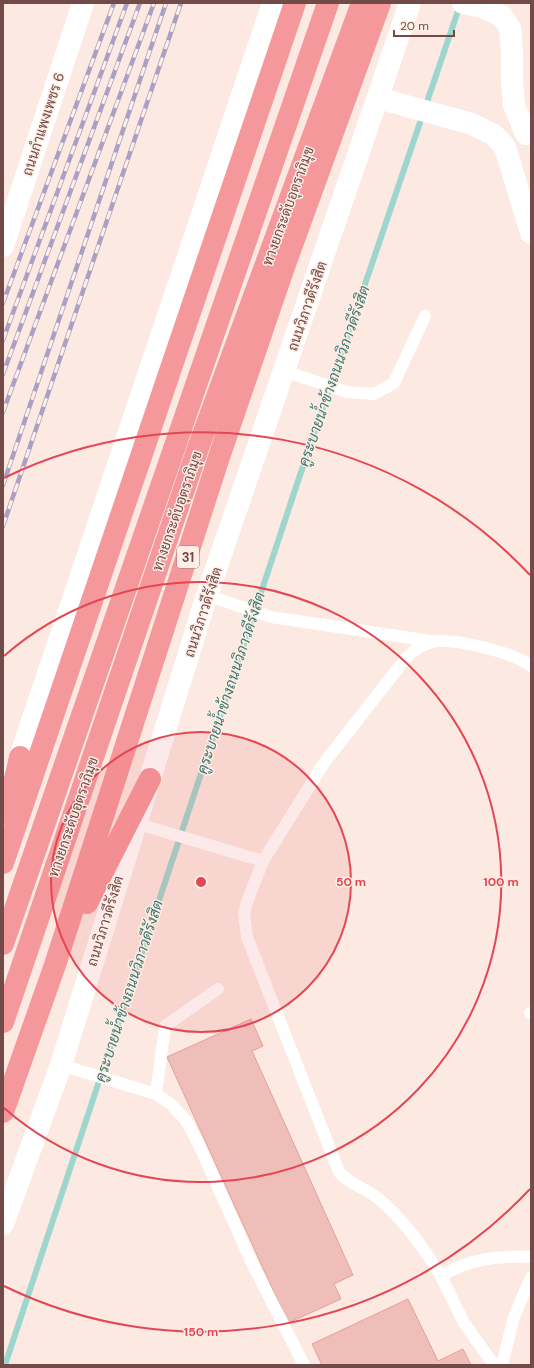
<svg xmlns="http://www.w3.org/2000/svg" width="534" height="1368" font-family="'DM Sans',Sarabun,sans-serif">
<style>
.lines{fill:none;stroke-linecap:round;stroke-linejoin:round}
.stream{stroke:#9cd6cd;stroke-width:6}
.building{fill:#f0beb9;stroke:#e3a09a}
.lane{stroke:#fff;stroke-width:12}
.street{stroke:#fff;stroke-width:22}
.secondary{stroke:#fff;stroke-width:22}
.highway{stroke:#f5989c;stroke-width:22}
.rail-casing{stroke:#a9a0c4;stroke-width:4.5}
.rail{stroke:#ffeee6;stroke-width:3;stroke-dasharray:9;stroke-linecap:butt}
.ring{fill:none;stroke:#e44753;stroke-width:2}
.labels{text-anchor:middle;stroke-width:3;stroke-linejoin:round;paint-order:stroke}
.shield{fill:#ffeee6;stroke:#9c7c77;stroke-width:1}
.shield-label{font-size:13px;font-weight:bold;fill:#724b48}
.street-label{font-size:14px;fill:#724b48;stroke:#ffeee6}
.water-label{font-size:15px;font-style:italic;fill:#3d7870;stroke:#ffeee6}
.centre{fill:#e44753;stroke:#ffeee6;stroke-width:2}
.ring-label{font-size:12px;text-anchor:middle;font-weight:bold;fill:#e44753;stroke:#ffeee6;stroke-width:3;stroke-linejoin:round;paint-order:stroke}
</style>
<rect width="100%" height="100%" fill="#fce9e1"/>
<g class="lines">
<path class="stream" d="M5,1365L296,487L460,5"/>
</g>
<path class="building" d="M251,1019L263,1046L252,1051L353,1275L334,1284L341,1299L288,1323L167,1057Z
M408,1299L438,1361L463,1349L471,1365H322L312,1344Z"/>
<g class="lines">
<path class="lane" d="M284,371L347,392L374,394L394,383L425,316
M207,595L271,617L431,641
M135,823L263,861L324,763L406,658C414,650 421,645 432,642C452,637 515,653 531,666
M263,861L247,902L244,913L247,937L339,1172C350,1185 366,1188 379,1199C405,1221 424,1248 441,1276
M530,1013H531
M61,1065L156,1094L172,1105L187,1122L198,1143L253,1265L304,1365
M156,1094L165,1026L218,989
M494,1365L464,1323L441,1276C468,1259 499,1255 531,1257
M502,1365L514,1317L531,1277"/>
<path class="street" d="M463,3L482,7L502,16L510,28L512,52V81L514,105L526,134
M378,98L472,124L494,135L505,147L531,233"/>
<path class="secondary" d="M3,246L83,3
M14,775L273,3
M3,1224L61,1065L207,595L410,3"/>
<path class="highway" d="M7,813L20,757
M3,863L295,3
M87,903L150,779
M3,944L328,3
M3,1022L197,451L362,3
M3,1112L55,965L218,460L284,267L380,3"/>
<defs>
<path id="rail" d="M3,303L114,3
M3,340L127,3
M3,374L140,3
M3,412L154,3
M3,485L166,3
M3,526L181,3"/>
</defs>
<use href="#rail" class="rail-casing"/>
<use href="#rail" class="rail"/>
</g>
<circle cx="201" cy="882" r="150" fill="#e44753" fill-opacity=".12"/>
<g class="ring">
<circle cx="201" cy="882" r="150"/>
<path d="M4 656A300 300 0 1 1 4 1108"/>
<path d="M530 1189A450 450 0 0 1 4 1286M4 478A450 450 0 0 1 530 575"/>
</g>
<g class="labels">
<rect class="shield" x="177" y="546" width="22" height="22" rx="3"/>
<g class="shield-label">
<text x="188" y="562">31</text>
</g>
<g class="street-label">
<text transform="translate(43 124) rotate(-72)" y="5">ถนนกำแพงเพชร 6</text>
<text transform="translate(288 206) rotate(-70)" y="5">ทางยกระดับอุตราภิมุข</text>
<text transform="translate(307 306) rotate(-71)" y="5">ถนนวิภาวดีรังสิต</text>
<text transform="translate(177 511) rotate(-71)" y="5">ทางยกระดับอุตราภิมุข</text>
<text transform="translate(203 612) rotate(-72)" y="5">ถนนวิภาวดีรังสิต</text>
<text transform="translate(73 817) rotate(-71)" y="5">ทางยกระดับอุตราภิมุข</text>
<text transform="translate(105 921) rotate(-73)" y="5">ถนนวิภาวดีรังสิต</text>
</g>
<g class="water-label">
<text transform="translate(334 376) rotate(-71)" y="5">คูระบายน้ำข้างถนนวิภาวดีรังสิต</text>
<text transform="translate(231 683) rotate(-72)" y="5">คูระบายน้ำข้างถนนวิภาวดีรังสิต</text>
<text transform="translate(129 991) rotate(-72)" y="5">คูระบายน้ำข้างถนนวิภาวดีรังสิต</text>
</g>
</g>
<circle cx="201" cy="882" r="6" class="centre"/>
<g class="ring-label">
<text x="351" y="886">50 m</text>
<text x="501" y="886">100 m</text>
<text x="201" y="1336">150 m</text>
</g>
<rect width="534" height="1368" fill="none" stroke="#724b48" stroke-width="8"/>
<path d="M394 30v6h60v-6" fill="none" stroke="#724b48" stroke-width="2"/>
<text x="400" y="30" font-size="12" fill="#724b48" stroke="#ffeee6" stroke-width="3" paint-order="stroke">20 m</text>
</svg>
